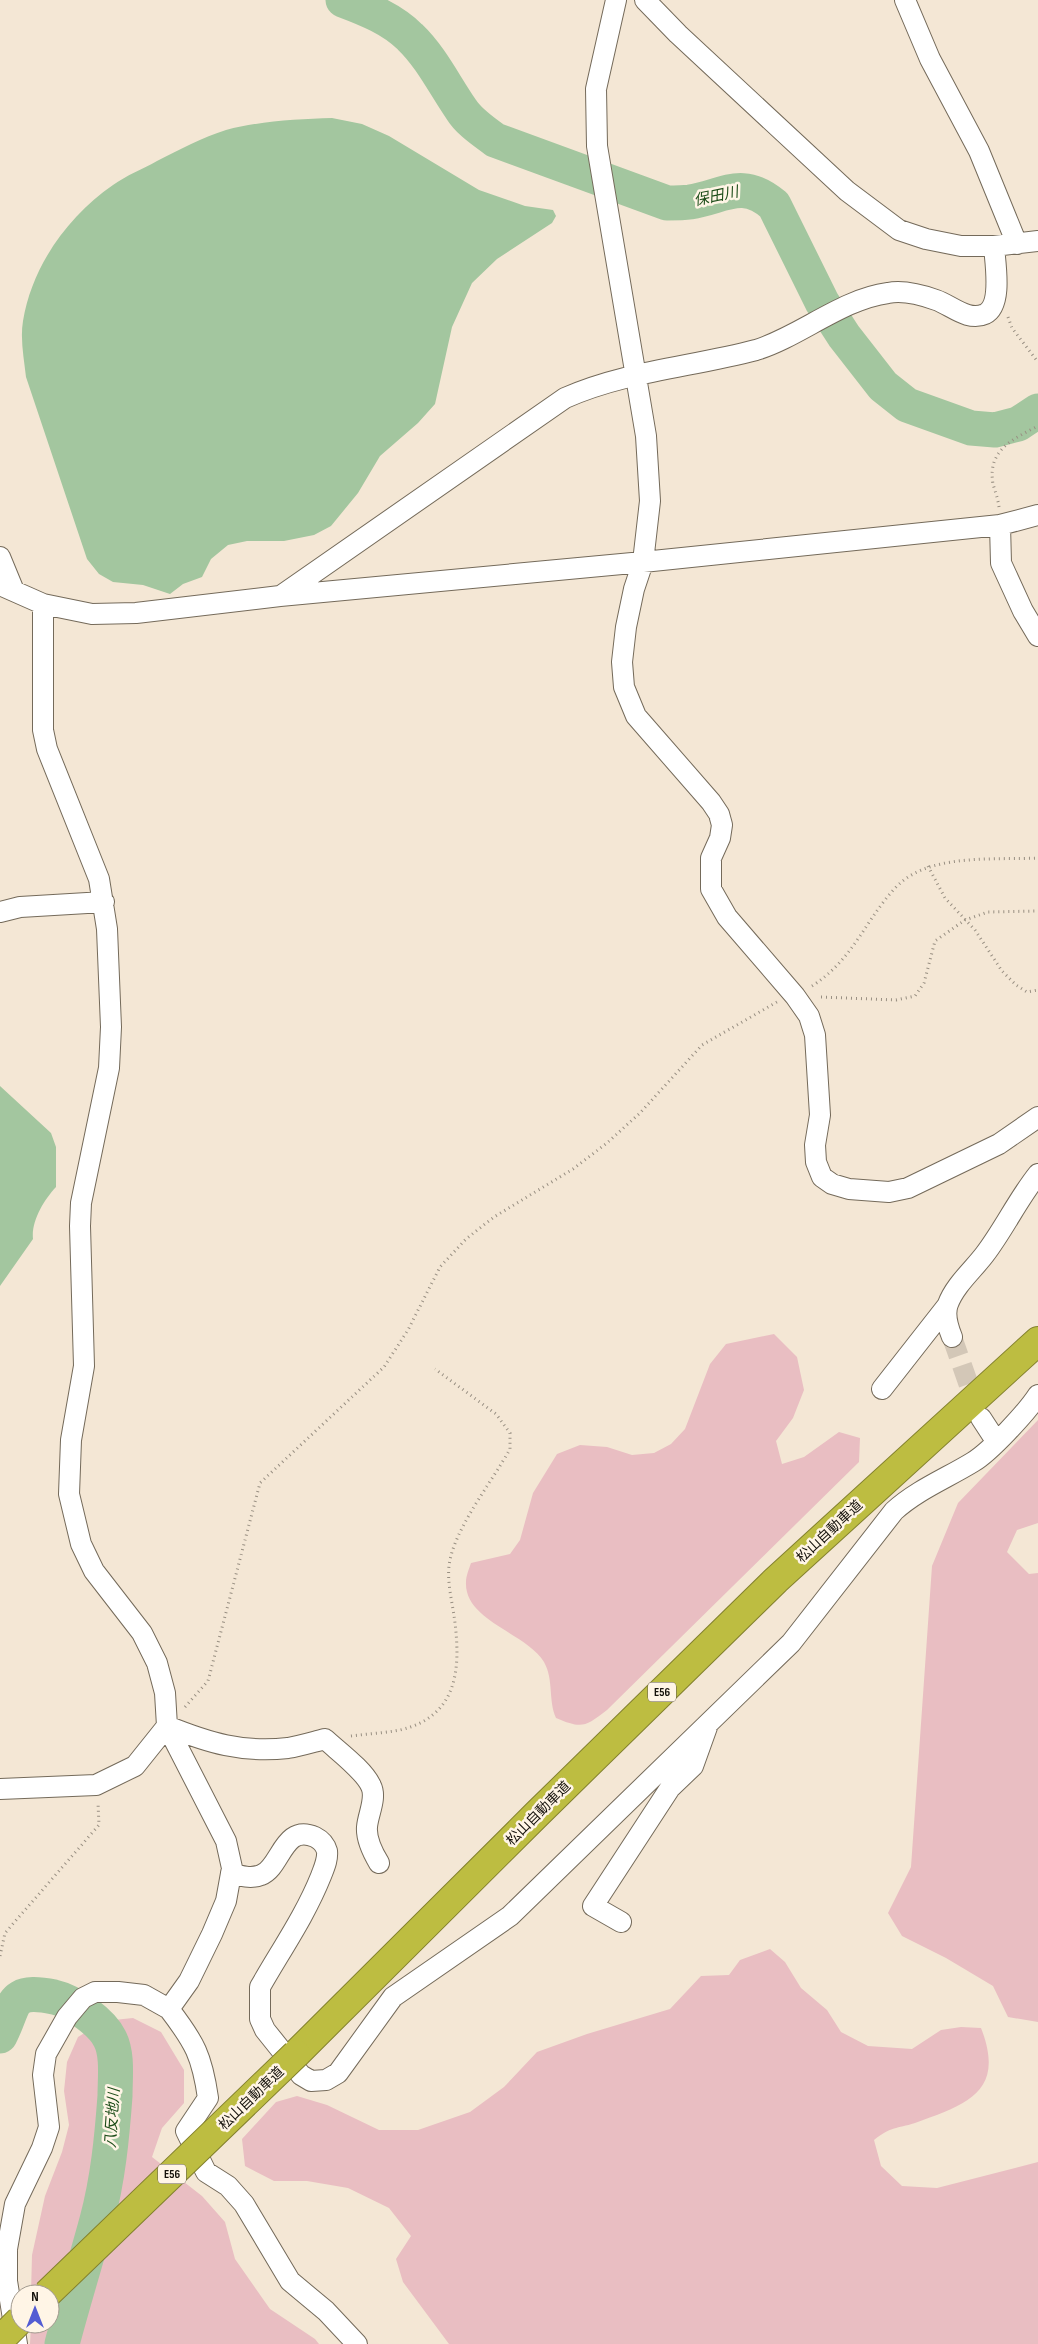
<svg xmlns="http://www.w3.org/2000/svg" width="1038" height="2344" font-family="'Sofia Sans Condensed','Noto Sans JP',sans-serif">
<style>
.green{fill:#e9bec2}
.water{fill:#a3c69f}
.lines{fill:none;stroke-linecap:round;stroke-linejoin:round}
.river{stroke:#a3c69f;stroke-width:35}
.minor-tunnel{stroke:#d3c7b7;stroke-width:20;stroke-dasharray:20 10;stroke-linecap:butt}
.minor-casing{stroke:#746a5a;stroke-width:22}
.motorway-casing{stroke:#83812e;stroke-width:30}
.path{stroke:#988f82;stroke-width:3;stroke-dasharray:1 4;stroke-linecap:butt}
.minor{stroke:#fff;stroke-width:20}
.motorway{stroke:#bdbd41;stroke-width:28}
.motorway-bridge-casing{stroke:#83812e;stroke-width:30;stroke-linecap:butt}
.motorway-bridge{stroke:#bdbd41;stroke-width:28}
.labels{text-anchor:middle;stroke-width:5;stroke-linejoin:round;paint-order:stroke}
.shield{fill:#fff5e6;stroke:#5c564d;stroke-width:1}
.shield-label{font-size:12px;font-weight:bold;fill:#16120c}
.street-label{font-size:14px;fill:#16120c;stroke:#fff5e6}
.water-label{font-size:15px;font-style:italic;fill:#1e4e1a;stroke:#fff5e6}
</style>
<rect width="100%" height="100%" fill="#f4e7d5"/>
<path class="green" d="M774,1334L797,1357L804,1390L793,1418L776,1441L782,1464L804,1457L839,1432L860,1438L859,1462L607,1710C585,1727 582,1729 556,1718C548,1700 554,1680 544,1662C527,1633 464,1621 466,1582C466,1576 469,1569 471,1563L510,1554L520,1540L533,1493L557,1454L580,1445L607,1447L632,1455L654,1453L671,1444L685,1429L710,1364L726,1344Z
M1038,1420V1523L1017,1530L1007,1552L1029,1574L1038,1573V2022L1008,2017L993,1986L946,1958L902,1936L888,1913L911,1867L932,1566L958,1503Z
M770,1949L785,1962L801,1988L827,2010L841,2032L868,2046L912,2049L941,2030L961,2027L981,2028C1006,2092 967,2104 915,2123C896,2129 892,2126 874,2140L881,2166L902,2186L937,2188L1038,2162V2344H449L403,2282L396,2259L411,2236L389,2208L348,2188L307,2181H274L245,2166L242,2139L276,2102L297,2096L327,2105L379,2130H418L470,2112L504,2087L537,2052L587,2034L670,2009L701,1976L729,1975L740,1960Z
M133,2018L161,2032L184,2070V2103L162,2128L152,2157L202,2196L225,2222L235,2259L270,2309L315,2339L319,2344H30L31,2324H50V2294H31L32,2255L45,2196L62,2152L69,2125L64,2091L67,2062L78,2037L104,2021Z"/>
<path class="water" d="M332,118L362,124L389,136L479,190L525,206L553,210L556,216L552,223L497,259L472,283L452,327L435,404L418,423L380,456L358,493L331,526L314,535L284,541H247L228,545L211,559L202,577L183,584L170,594L143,585L113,582L99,574L87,559L26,377C24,359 20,339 23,321C32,266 68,216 113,185C127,175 143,169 157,161C179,150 203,137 226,130C260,121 298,119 332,118Z
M0,1086L51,1133L56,1147V1187C44,1200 31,1221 33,1239L0,1286Z"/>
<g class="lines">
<path class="river" d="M343,0C367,9 392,19 410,37C431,57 445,86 461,109C469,122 483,131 495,140L667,203C675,203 683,203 690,202C725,196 742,178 774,205L822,302L844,336L883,386L907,405L971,428L995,430L1018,424L1038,411
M0,2036C16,2005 8,1988 54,1997C72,2001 102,2022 110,2039C118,2055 115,2078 115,2096C112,2137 108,2179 97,2220C86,2261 73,2302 62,2344"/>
<path class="minor-tunnel" d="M952,1337L978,1411"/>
<defs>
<path id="minor" d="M616,0L596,89L597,146L646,436L650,501L643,562L634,589L626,627L622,662L624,687L636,716L711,802L719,814L722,825L720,838L711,858V889L727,917L795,996L809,1016L815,1035L820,1115L815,1145L816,1162L822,1177L832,1184L849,1189L889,1192L908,1188L999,1144L1038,1117
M645,0L678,34L847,191L899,230L926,239L961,246H994L1038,241
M905,0L930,59L979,151L1017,244
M1000,525L1001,563L1023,611L1038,636
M0,557L14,591
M0,585L43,604L92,614L136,613L280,596L643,562L1000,525L1038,515
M282,595L565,398C626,371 692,367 756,350C799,337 842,299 888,293C903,290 922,295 936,300C951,305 968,322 985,314C1003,305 995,263 994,246
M43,604V730L47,749L99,879L107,929L111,1027L109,1068L81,1203L80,1226L84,1366L71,1440L69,1494L81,1544L94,1571L142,1633L157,1663L165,1693L167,1726L226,1841L232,1868L226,1901L212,1934L189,1981L169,2009C195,2043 202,2056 208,2098L186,2131L206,2172L228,2186L244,2204L290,2281L326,2311L357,2344
M0,912L20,907L104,902
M952,1337C948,1327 944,1314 948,1304C955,1285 973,1270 985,1254C1004,1229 1018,1199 1038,1174
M882,1389L947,1306
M981,1418L996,1441
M167,1726C209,1743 242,1753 288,1748C300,1746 313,1742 325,1739C338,1751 364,1770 371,1786C377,1798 368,1814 367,1827C366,1839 373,1853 379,1863
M0,1789L96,1785L135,1766L167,1726
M231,1873C241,1876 251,1879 261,1875C281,1868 283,1823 315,1837C321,1840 325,1844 327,1851C328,1860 324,1868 321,1876C305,1916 281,1950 260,1987V2019L265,2030L301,2075L311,2081L326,2080L338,2073L393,1997L510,1916L791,1643L894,1511C917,1490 947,1478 973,1462C990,1452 1027,1412 1038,1395
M621,1922L593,1906L670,1788L693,1766L707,1727
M7,2249V2281L17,2344
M0,2259L7,2249L15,2204L42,2148L49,2127L43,2075L46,2054L67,2017L83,1998L95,1992H118L144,1995L169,2009"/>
<path id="motorway" d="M296,2054L537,1814L776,1580L1038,1341"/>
</defs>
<use href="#minor" class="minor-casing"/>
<use href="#motorway" class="motorway-casing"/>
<path class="path" d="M1008,317L1012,328L1038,362
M999,507C998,499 995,491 993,484C987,450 1013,439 1038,426
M928,866L945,898L975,930L1002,971L1016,985L1027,992L1038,990
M812,986C840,968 854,945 872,918C881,905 892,889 904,880C938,854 997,860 1038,858
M821,997L896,1000L915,996L924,983L935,941L965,920L988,912L1038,911
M185,1707L208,1681L260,1483L384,1367L408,1330L440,1267L466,1239L494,1217L573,1169L607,1143L640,1113L702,1045L777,1002
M351,1736C367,1734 384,1733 400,1730C456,1717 461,1672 455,1623C453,1605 447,1584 449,1566C453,1530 492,1482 510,1449V1433L496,1414L435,1369
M0,1956L5,1933L99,1825L98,1803"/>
<use href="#minor" class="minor"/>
<use href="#motorway" class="motorway"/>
<defs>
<path id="motorway-bridge" d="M47,2294L296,2054
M0,2340L20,2320"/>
</defs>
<use href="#motorway-bridge" class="motorway-bridge-casing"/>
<use href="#motorway-bridge" class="motorway-bridge"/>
</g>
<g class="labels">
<g class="shield">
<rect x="648" y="1682.5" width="28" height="19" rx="4"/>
<rect x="158" y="2164.5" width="28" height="19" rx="4"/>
</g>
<g class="shield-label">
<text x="662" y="1696">E56</text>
<text x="172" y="2178">E56</text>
</g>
<g class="street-label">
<text transform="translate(829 1531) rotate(-43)" y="5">松山自動車道</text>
<text transform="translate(538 1813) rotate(-45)" y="5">松山自動車道</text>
<text transform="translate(251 2098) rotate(-44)" y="5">松山自動車道</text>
</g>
<g class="water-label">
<text transform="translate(716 196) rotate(-12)" y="5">保田川</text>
<text transform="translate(112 2118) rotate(-86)" y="5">八反地川</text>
</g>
</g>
<g transform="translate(35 2309)"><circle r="24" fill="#fff5e6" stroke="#a29a8f"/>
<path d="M0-4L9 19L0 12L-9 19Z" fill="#535cd3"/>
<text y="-8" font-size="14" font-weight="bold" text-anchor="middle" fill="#16120c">N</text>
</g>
</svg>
